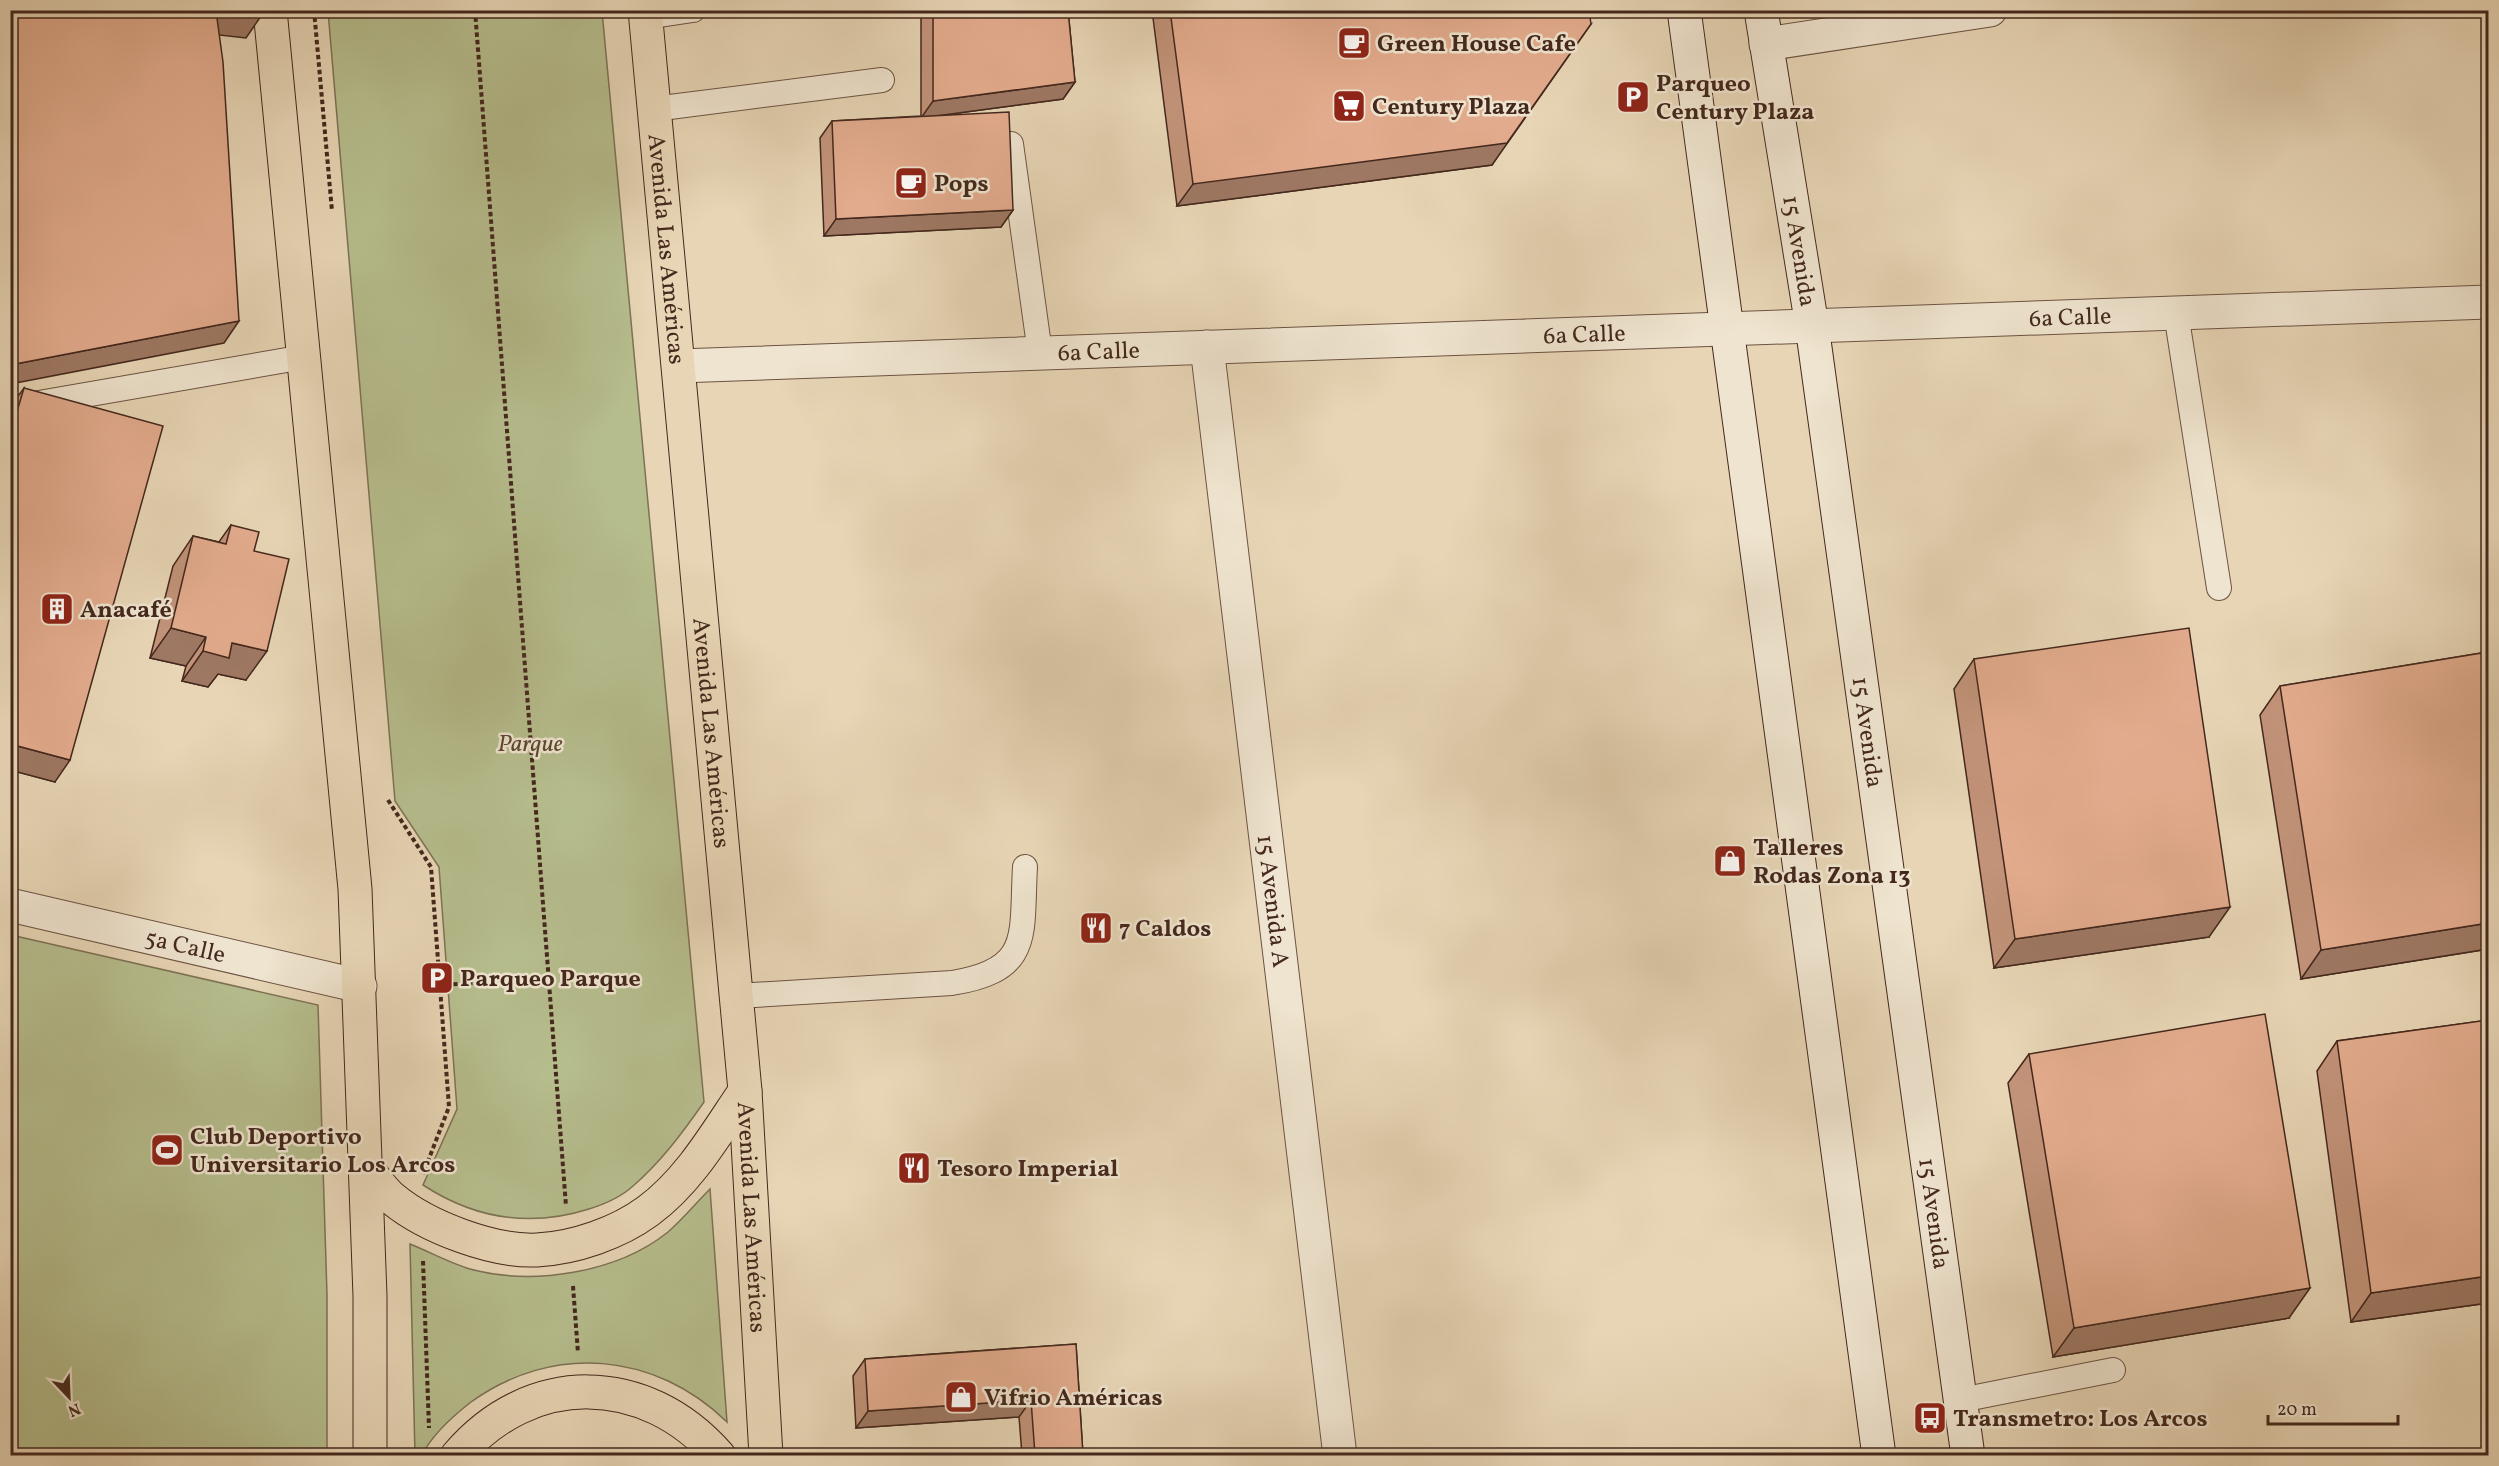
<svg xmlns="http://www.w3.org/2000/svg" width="2499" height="1466" font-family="Vollkorn,serif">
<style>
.green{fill:#b6bd8d;stroke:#7d7255;stroke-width:1.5}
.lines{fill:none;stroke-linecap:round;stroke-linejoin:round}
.lane-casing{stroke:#6d5343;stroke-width:26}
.street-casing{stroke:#6d5343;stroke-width:35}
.secondary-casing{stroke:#44281d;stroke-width:35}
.primary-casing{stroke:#44281d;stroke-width:35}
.path{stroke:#44281d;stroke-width:4;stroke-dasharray:4.5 3;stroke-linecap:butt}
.lane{stroke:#efe4cf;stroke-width:24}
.street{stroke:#efe4cf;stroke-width:33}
.secondary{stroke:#efe4cf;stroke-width:33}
.primary{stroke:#e7d5b5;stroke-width:33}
.wall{fill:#c29379;stroke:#44281d;stroke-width:1.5}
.shaded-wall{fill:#9e7863;stroke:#44281d;stroke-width:1.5}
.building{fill:#e2ab8d;stroke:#44281d;stroke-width:1.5}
.labels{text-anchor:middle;stroke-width:5;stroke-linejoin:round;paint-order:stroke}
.poi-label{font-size:24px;font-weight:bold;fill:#44281d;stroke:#efe4cf;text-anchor:start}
.street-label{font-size:24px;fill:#44281d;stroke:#efe4cf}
.park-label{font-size:24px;font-style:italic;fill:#5b4633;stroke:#efe4cf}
</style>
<rect width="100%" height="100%" fill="#e7d5b5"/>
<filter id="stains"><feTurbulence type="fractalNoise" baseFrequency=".00333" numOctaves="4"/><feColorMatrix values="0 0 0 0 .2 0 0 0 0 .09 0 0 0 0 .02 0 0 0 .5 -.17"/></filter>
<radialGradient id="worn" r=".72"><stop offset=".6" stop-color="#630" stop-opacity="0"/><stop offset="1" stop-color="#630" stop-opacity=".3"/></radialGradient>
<path class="green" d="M328,11H602L704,1102C683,1132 661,1162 633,1186C620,1198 605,1204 589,1209C529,1228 475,1219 423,1185L457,1109L439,867L395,801Z
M11,935L318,1005L327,1295V1455H11Z
M710,1189L727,1422C655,1352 553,1343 471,1402C453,1416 432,1435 422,1455H415L410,1244C430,1252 450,1263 470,1269C533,1286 617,1273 668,1232C683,1219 696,1203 710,1189Z"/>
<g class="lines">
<defs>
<path id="lane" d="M646,17L693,10
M654,109L882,80
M1011,144L1040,353
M2176,313L2219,588
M10,408L304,357
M737,996L952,983C1033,970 1021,935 1025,867
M1961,1400L2113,1370"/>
<g id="street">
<path d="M1766,44L1990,10"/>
<path id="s1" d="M1207,347L1340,1456"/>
<path id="s2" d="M679,366L2488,302"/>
<path id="s3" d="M10,905L360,986"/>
</g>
<g id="secondary">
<path d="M1684,10L1879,1456"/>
<path id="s4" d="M1761,10L1812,326L1968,1456"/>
</g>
<g id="primary">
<path d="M270,10L355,889L370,1296V1456"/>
<path id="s5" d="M645,10L745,1091L766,1456"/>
<path d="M366,1168C375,1178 383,1191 393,1199C427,1227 493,1252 537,1250C575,1248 618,1233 648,1211C690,1180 717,1132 745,1091"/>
<path d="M457,1456C530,1370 645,1371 719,1456"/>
</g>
</defs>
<use href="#lane" class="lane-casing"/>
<use href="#street" class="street-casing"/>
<use href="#secondary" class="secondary-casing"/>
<use href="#primary" class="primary-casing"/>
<path class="path" d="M314,10L332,211
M475,10L566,1206
M388,800L431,867L449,1107L423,1174
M438,985L549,979
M423,1261L429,1428
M573,1286L578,1353"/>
<use href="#lane" class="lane"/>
<use href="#street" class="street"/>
<use href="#secondary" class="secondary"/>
<use href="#primary" class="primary"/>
</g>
<path class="wall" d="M921,10H1068L1075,82L1063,99L936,116L1013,210L1001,227L824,236L820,138L832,121L921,116Z
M1152,10H1589L1492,165L1177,206Z
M24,388L55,782L10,770V407Z
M231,525L254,551L246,680L218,674L208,687L182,681L186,666L150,658L173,566L193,536L219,542Z
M2488,652V949L2301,979L2260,715L2280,686Z
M1974,659L2209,937L1994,968L1954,689Z
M2488,1020V1303L2351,1322L2317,1071L2337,1041Z
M2029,1054L2289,1318L2053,1357L2008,1083Z
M1076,1344L1083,1455H1022L1019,1417L856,1428L853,1376L865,1359Z"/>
<path class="shaded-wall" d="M216,11L261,16L246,38L201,33Z
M1591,24L1492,165L1177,206L1193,184Z
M1075,82L1063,99L921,118L933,101Z
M1013,210L1001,227L824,236L836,219Z
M239,321L224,343L10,384V365Z
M171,628L206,637L186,666L150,658Z
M232,643L267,651L246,680L218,674L208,687L182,681L203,651Z
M10,744L70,760L55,782L10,770Z
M2230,907L2209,937L1994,968L2015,939Z
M2488,923V949L2301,979L2321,950Z
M2488,1276V1303L2351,1322L2371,1293Z
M2310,1288L2289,1318L2053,1357L2074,1328Z
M1031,1400L1019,1417L856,1428L868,1411Z"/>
<path class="building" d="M10,10H261V16L216,11L223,62L239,321L10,365Z
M933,10H1068L1075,82L933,101Z
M1170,10H1589L1591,24L1507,143L1193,184Z
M1009,112L1013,210L836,219L832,121Z
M24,388L163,426L70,760L10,744V435Z
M231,525L259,532L254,551L289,559L267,651L232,643L229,658L203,651L206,637L171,628L193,536L226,544Z
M2189,628L2230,907L2015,939L1974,659Z
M2488,652V923L2321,950L2280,686Z
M2265,1014L2310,1288L2074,1328L2029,1054Z
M2488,1020V1276L2371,1293L2337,1041Z
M1076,1344L1083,1455H1035L1031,1400L868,1411L865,1359Z"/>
<defs>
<symbol id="cafe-square" viewBox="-11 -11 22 22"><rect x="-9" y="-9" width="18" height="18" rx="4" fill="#8f2418" stroke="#efe4cf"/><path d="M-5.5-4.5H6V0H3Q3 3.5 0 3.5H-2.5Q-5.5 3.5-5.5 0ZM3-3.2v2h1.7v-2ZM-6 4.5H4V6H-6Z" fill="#fff"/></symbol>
<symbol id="parking-square" viewBox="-11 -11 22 22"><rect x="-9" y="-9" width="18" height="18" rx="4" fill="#8f2418" stroke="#efe4cf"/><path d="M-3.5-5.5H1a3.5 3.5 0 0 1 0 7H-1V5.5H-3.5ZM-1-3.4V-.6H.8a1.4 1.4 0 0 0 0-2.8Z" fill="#fff"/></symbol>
<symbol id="supermarket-square" viewBox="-11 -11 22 22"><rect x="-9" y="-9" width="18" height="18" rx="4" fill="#8f2418" stroke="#efe4cf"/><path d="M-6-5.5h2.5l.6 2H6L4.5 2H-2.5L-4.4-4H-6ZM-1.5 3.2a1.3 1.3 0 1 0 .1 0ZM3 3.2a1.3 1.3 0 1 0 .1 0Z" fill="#fff"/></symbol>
<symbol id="building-square" viewBox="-11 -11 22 22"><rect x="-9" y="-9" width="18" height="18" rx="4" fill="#8f2418" stroke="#efe4cf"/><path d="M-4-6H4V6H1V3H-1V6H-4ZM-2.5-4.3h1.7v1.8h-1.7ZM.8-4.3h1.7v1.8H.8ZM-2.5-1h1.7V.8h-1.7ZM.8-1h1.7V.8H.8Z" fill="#fff"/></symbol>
<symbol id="shop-square" viewBox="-11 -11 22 22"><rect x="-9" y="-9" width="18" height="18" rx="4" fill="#8f2418" stroke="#efe4cf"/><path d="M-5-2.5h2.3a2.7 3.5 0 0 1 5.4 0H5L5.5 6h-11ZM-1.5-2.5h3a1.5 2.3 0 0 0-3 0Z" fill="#fff"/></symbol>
<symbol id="restaurant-square" viewBox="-11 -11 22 22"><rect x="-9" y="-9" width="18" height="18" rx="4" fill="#8f2418" stroke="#efe4cf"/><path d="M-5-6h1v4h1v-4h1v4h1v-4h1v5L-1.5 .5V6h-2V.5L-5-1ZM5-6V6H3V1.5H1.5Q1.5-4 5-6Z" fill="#fff"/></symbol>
<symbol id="stadium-square" viewBox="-11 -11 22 22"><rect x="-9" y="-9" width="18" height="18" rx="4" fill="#8f2418" stroke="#efe4cf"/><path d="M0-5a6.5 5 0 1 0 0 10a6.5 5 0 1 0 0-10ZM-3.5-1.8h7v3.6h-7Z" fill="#fff"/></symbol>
<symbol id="bus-square" viewBox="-11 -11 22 22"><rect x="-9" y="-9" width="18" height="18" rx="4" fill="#8f2418" stroke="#efe4cf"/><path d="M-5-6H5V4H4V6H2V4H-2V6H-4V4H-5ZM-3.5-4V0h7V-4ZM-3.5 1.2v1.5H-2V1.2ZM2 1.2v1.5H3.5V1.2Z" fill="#fff"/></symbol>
</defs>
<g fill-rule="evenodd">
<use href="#cafe-square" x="1335" y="24" width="38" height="38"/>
<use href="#parking-square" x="1614" y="78" width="38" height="38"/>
<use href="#supermarket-square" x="1330" y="87" width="38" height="38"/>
<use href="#cafe-square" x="892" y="164" width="38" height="38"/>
<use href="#building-square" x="38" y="590" width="38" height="38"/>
<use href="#shop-square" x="1711" y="842" width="38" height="38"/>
<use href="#restaurant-square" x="1077" y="909" width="38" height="38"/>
<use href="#parking-square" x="418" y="959" width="38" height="38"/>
<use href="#stadium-square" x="148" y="1131" width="38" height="38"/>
<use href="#restaurant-square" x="895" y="1149" width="38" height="38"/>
<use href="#shop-square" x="942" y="1378" width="38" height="38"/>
<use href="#bus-square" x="1911" y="1399" width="38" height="38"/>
</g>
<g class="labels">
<g class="poi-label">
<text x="1377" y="51">Green House Cafe</text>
<text x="1656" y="91">Parqueo<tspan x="1656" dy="28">Century Plaza</tspan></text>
<text x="1372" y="114">Century Plaza</text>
<text x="934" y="191">Pops</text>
<text x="80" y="617">Anacafé</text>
<text x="1753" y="855">Talleres<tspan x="1753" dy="28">Rodas Zona 13</tspan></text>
<text x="1119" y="936">7 Caldos</text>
<text x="460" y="986">Parqueo Parque</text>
<text x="190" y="1144">Club Deportivo<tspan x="190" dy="28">Universitario Los Arcos</tspan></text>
<text x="937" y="1176">Tesoro Imperial</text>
<text x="984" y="1405">Vifrio Américas</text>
<text x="1953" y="1426">Transmetro: Los Arcos</text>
</g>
<g class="street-label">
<text dy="8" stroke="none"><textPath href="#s5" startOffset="240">Avenida Las Américas</textPath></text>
<text dy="8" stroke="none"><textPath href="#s4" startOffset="244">15 Avenida</textPath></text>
<text dy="8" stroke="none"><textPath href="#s2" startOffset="1392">6a Calle</textPath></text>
<text dy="8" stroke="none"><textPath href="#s2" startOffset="906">6a Calle</textPath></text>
<text dy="8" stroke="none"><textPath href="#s2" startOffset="420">6a Calle</textPath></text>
<text dy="8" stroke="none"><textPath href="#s5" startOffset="726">Avenida Las Américas</textPath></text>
<text dy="8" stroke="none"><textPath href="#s4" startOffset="730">15 Avenida</textPath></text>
<text dy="8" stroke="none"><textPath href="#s1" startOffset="558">15 Avenida A</textPath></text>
<text dy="8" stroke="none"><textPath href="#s3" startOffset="180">5a Calle</textPath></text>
<text dy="8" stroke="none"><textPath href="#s4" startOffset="1216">15 Avenida</textPath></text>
<text dy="8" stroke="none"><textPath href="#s5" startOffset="1212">Avenida Las Américas</textPath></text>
</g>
<g class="park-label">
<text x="530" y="751">Parque</text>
</g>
</g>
<rect width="2499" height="1466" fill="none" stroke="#e7d5b5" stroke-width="36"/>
<rect x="12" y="12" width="2475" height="1442" fill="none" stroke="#44281d" stroke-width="3"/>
<rect x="18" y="18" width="2463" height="1430" fill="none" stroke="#44281d" stroke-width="1.5"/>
<g transform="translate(69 1397) rotate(157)" stroke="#efe4cf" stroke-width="4.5" paint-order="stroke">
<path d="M0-4.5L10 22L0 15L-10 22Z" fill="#44281d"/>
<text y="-9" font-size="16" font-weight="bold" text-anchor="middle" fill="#44281d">N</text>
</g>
<path d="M2268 1415v9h130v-9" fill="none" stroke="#44281d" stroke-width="3"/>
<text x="2277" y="1415" font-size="18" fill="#44281d" stroke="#efe4cf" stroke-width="4.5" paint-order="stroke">20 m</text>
<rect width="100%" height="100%" filter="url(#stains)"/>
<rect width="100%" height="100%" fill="url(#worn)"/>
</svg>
